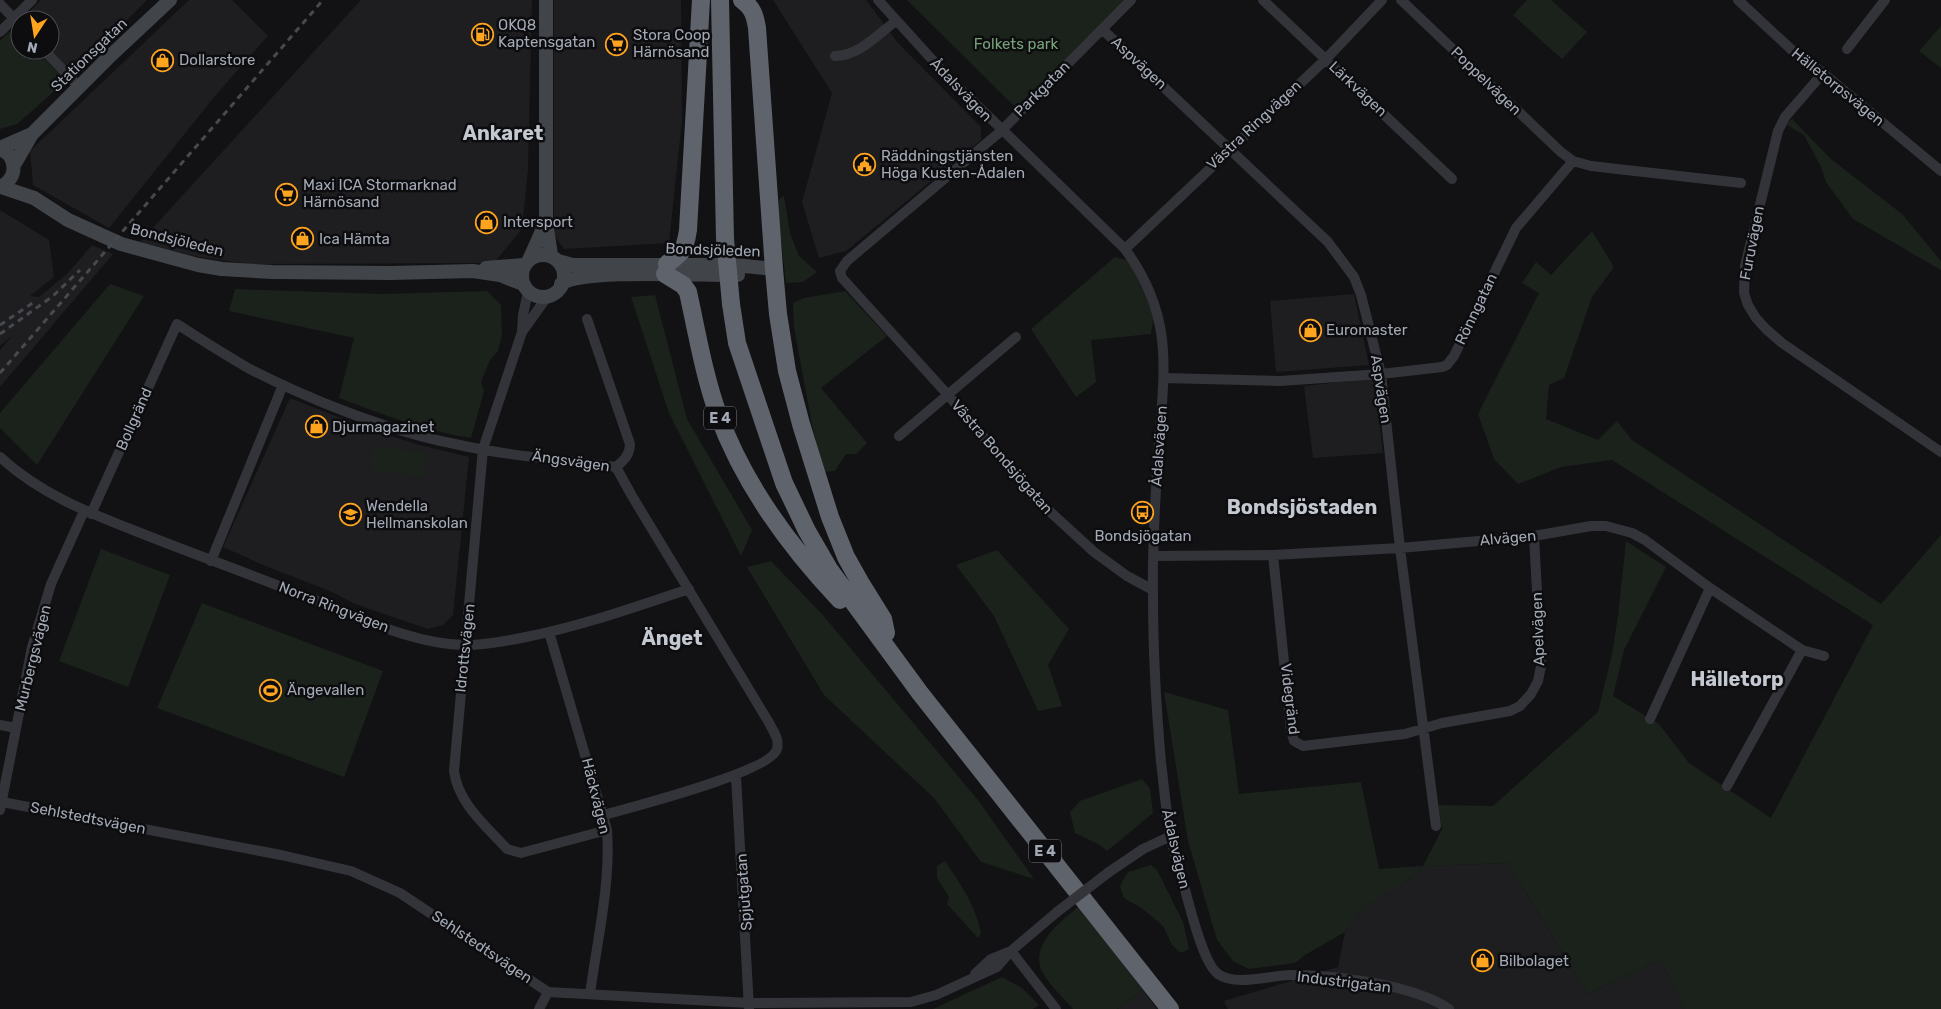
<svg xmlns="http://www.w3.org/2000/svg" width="1941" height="1009" font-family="Rubik,sans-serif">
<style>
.built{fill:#1e1e21}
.green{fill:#1a221b}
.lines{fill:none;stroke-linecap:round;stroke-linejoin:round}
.street{stroke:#333439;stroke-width:10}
.secondary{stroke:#414449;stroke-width:14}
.highway{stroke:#5f636b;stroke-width:18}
.rail{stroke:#46494e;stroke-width:3;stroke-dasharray:6 5;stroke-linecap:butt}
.street-bridge{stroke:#333439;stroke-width:10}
.highway-bridge{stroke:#5f636b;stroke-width:18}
.labels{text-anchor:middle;stroke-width:5;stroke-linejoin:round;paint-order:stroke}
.shield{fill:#0d0d0f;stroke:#767b84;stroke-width:1}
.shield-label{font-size:14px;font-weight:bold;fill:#a3aab6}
.poi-label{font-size:15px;fill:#a3aab6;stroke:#0d0d0f;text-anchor:start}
.park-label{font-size:15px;fill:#78a378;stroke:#0d0d0f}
.street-label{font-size:15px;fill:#a3aab6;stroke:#0d0d0f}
.district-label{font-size:20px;font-weight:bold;fill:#c4c8d1;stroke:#0d0d0f}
</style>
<rect width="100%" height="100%" fill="#121214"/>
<path class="built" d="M41,0H147L73,74L50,49V20H26L27,14Z
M189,0H232L268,36L215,96L109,228L33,185L30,151Z
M361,0H532L528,169L522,229L494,263L250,264L198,257L140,242Z
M554,0H681L682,120L669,243L564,249L554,235Z
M773,0H866L898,43L981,127V140L846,251L819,258L802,202L832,93Z
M0,210L49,240L54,277L30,296L39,297L68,273L92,245L113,254L0,387V350L12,336L0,346Z
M1354,294L1369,365L1276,372L1270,301Z
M1374,378L1383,453L1313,458L1304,386Z
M290,398L363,427L416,444L469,457L453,615L443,625L428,629L355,604L332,592L263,565L223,547Z
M1508,863L1588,994L1661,959L1684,1009H1228L1224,1001L1338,967L1345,932L1363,907L1405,883L1423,866Z
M1143,990L1157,1009H1117Z"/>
<path class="green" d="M907,0H1125L1017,107L1012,104Z
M1527,0H1551L1587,32L1562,59L1513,15Z
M1941,26V68L1919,51Z
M15,29L20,34V50H36L66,81L17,124L0,129V41L8,33Z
M1792,119L1831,159L1902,214L1941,261V270L1853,219L1826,182L1821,167L1804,135L1785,124Z
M784,196L790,233L799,256L817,272L803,282L786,283L779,224V199Z
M1592,231L1614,267L1592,297L1564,378L1549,385L1546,419L1598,440L1617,421L1632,440L1881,604L1941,535V1009H1684L1661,959L1588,994L1508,863L1423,866L1405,883L1364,907L1345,932L1305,955L1295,963L1249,969L1233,961L1217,940L1188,841L1164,692L1228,710L1239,794L1361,782L1379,869L1423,866L1442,829L1438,805L1493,806L1598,712L1612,654L1618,616L1626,541L1666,567L1624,650L1613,696L1659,724L1689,763L1771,818L1873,625L1612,460L1561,467L1518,484L1494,459L1478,414L1539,293L1522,283L1536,262L1551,275Z
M1115,257L1129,261L1139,276L1154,314L1151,334L1091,340L1096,382L1076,397L1031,329Z
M110,284L144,296L37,465L0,428V413Z
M235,289L384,294L487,291L501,305L502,335L498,351L490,360L481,382L484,391L471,438C425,431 382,414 339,398L354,338L229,311Z
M845,291L887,336L821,388L867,443L856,454H846L835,471L824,472L812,425L794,327L793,303L804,298Z
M655,295L687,419L752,530L741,556L669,413L631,297Z
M373,446L425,453L423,477L370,470Z
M101,549L170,575L128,687L59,661Z
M997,550L1069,629L1048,665L1062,706L1038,711L994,616L956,565Z
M771,561L821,613L978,800L1034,879L981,862L935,799L824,695L747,567Z
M202,603L383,671L344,777L157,708Z
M1142,779L1150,789L1153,813L1107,851L1100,845L1075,833L1070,812L1080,801Z
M945,861C960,883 977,908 981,934L978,938L947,904L949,897L937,878V866Z
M1151,865L1157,870L1183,922L1189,949L1181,953L1172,945L1163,926L1143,909L1124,898L1120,886L1128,872Z
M1079,906L1143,990L1117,1009H1073C1063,997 1050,986 1043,973C1028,946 1061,921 1079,906Z
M1002,977L1022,988L1039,1005L1033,1009H933Z"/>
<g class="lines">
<path class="street" d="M878,0L947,76L1125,249C1177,320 1163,375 1158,457C1155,502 1152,549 1153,595C1153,651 1156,706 1161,762C1164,786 1166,811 1170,835C1175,856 1182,877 1187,897C1192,915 1204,964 1218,974C1236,987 1271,975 1291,975C1335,975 1412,984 1449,1009
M1131,0L1001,131L847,261L840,271L842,278L948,395L1034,497L1094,552L1127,576L1153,590
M1263,0L1452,179
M1401,0L1561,152L1573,161
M1738,0L1793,51L1823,73L1941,171
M0,4L20,25
M1102,29L1328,242L1354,277L1361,295L1381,374L1400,548L1436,826
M0,32L32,0
M1847,49L1885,0
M44,50L79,87
M835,56C859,56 878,34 896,21
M1823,73L1785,117L1778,131L1745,266L1744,293L1748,305L1756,318L1766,329L1782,343L1941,452
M1125,249L1326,59L1382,0
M547,297L522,332L483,449L454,771C458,803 486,826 507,849L521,853L607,830
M587,319L630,444C630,455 624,460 616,467
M522,331L523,315L528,292
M1164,378L1280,381L1381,374L1442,367L1447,365L1454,356L1516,228L1573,161L1591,166L1741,183
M899,436L1016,337
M0,457C40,494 89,513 138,532C191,553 244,572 297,593C349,612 410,645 466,645C486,645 507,641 526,637C582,626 635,607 689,589
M91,514L177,324C200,339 224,354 248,368C308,399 388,431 455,444C508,456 563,460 616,467
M1273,555L1291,730L1294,741L1303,746L1405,734L1442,723L1510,711L1520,706L1531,694L1538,681L1541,666L1534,536
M1154,556L1273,555L1400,548L1534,536L1591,526H1606L1632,533L1645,540L1710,588L1802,650L1824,656
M211,561L283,385
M549,632L607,830C611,883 597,941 590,994
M1650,719L1710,588
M0,725L16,728
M736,776L749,1008
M1727,786L1802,650
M2,802L281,855L351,871L400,893L548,992L749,1003L911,1002L936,995L997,967L1011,951L1057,912
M0,810L32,647L51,584L84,511
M604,815C631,807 771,772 777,749C780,739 772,729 768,721L632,496L616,467
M1109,872L1143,849L1171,836
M1011,951L1056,1009
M975,974L991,959L1008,952
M539,1009L548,992"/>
<path class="secondary" d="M546,0V222L551,255
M0,148L32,134
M0,149C18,156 18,179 0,187
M14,165L32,134L108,58L170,0
M1,187L34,198L68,220L121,244L198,265L222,269L272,272L391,273L473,271L500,275L523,284
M522 276a21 21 0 1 1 42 0a21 21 0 1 1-42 0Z
M529,260L546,222
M558,261L573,265H735L774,269
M486,268L524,265
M561,284C583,268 705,276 738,275"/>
<path class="highway" d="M720,0L725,239
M742,0C753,8 755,16 757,28L774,269L778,314L787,371L801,424L830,517L846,557L860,582L883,619L886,633
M667,264C683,252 685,250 688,230L701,0
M665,274L683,285L688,292C697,333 704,375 718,414C744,485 788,545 840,600
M731,304L737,343L784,483L807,531L829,569L920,693L1170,1009"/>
<path class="rail" d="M0,325L34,302
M0,334L53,296L80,270
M0,373L323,0"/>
<path class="street-bridge" d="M1057,912L1109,872"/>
<path class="highway-bridge" d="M725,239L731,304"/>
</g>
<defs>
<symbol id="fuel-ring" viewBox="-11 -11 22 22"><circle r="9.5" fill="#0d0d0f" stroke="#ffa41f" stroke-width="1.5"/><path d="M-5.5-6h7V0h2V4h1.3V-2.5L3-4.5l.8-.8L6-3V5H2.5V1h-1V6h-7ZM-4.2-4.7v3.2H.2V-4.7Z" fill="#ffa41f"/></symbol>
<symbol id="supermarket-ring" viewBox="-11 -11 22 22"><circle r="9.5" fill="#0d0d0f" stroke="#ffa41f" stroke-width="1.5"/><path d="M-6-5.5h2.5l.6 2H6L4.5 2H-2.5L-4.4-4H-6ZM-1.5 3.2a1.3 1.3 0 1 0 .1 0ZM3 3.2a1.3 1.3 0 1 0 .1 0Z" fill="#ffa41f"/></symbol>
<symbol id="shop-ring" viewBox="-11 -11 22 22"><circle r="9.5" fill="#0d0d0f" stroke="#ffa41f" stroke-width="1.5"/><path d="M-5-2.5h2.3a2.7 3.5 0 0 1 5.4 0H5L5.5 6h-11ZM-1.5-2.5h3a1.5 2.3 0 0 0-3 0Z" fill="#ffa41f"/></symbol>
<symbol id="civic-ring" viewBox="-11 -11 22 22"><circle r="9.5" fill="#0d0d0f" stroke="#ffa41f" stroke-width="1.5"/><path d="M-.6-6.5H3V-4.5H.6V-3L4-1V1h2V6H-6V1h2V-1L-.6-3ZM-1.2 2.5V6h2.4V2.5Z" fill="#ffa41f"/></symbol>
<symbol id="bus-ring" viewBox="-11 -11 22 22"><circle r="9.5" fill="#0d0d0f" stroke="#ffa41f" stroke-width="1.5"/><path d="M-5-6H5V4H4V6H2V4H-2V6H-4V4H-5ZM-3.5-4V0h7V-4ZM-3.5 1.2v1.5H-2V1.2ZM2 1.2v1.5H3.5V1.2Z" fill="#ffa41f"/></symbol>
<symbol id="school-ring" viewBox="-11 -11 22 22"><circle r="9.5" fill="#0d0d0f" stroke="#ffa41f" stroke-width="1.5"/><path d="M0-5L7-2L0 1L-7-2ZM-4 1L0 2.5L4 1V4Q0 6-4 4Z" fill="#ffa41f"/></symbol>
<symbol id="stadium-ring" viewBox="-11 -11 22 22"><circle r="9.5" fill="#0d0d0f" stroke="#ffa41f" stroke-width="1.5"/><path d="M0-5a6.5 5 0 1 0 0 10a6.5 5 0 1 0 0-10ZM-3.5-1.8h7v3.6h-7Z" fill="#ffa41f"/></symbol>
</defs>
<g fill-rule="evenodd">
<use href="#fuel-ring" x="470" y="22" width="25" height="25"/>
<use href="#supermarket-ring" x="604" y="32" width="25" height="25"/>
<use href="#shop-ring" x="150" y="48" width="25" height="25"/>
<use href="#civic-ring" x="852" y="152" width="25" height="25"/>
<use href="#supermarket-ring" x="274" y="182" width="25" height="25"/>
<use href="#shop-ring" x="474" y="210" width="25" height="25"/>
<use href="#shop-ring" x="290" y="226" width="25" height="25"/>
<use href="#shop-ring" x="1298" y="318" width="25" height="25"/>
<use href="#shop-ring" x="304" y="414" width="25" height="25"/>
<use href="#bus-ring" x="1130" y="500" width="25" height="25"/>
<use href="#school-ring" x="338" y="502" width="25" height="25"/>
<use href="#stadium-ring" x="258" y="678" width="25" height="25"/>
<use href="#shop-ring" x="1470" y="948" width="25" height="25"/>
</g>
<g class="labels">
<g class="shield">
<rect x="704" y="406.5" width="32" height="23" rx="4"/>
<rect x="1029" y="839.5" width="32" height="23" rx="4"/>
</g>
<g class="shield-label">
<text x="720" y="423">E 4</text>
<text x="1045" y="856">E 4</text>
</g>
<g class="poi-label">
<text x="498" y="30">OKQ8<tspan x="498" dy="17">Kaptensgatan</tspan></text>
<text x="633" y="40">Stora Coop<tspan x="633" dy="17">Härnösand</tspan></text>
<text x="179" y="65">Dollarstore</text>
<text x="881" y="161">Räddningstjänsten<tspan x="881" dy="17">Höga Kusten-Ådalen</tspan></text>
<text x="303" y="190">Maxi ICA Stormarknad<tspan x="303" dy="17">Härnösand</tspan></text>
<text x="503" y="227">Intersport</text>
<text x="319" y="244">Ica Hämta</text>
<text x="1326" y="335">Euromaster</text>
<text x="332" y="432">Djurmagazinet</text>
<text x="366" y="511">Wendella<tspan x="366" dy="17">Hellmanskolan</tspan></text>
<text x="1143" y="541" text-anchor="middle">Bondsjögatan</text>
<text x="287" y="695">Ängevallen</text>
<text x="1499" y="966">Bilbolaget</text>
</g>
<g class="park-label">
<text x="1016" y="49">Folkets park</text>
</g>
<g class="street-label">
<text transform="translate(89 55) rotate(-44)" y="5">Stationsgatan</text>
<text transform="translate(1139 63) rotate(43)" y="5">Aspvägen</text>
<text transform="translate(1486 81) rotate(44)" y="5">Poppelvägen</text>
<text transform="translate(1838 87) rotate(39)" y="5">Hälletorpsvägen</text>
<text transform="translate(1042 89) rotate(-45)" y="5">Parkgatan</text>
<text transform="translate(1358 89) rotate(43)" y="5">Lärkvägen</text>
<text transform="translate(961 90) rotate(46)" y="5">Ådalsvägen</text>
<text transform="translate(1254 125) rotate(-43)" y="5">Västra Ringvägen</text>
<text transform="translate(177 240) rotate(14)" y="5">Bondsjöleden</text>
<text transform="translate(1752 243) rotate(-79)" y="5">Furuvägen</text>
<text transform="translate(713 250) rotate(2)" y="5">Bondsjöleden</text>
<text transform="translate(1476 309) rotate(-64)" y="5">Rönngatan</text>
<text transform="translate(1381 389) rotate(81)" y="5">Aspvägen</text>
<text transform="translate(134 419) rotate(-66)" y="5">Bollgränd</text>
<text transform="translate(1159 446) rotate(-86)" y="5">Ådalsvägen</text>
<text transform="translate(1002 457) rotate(49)" y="5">Västra Bondsjögatan</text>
<text transform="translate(571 461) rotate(8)" y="5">Ängsvägen</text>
<text transform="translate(1508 538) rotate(-5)" y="5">Alvägen</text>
<text transform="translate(334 607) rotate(21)" y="5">Norra Ringvägen</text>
<text transform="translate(1538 629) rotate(-92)" y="5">Apelvägen</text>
<text transform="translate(465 648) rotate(-84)" y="5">Idrottsvägen</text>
<text transform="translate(33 658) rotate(-76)" y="5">Murbergsvägen</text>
<text transform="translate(1290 699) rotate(83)" y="5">Videgränd</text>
<text transform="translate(596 796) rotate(76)" y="5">Häckvägen</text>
<text transform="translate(88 818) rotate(11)" y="5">Sehlstedtsvägen</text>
<text transform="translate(1176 849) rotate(77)" y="5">Ådalsvägen</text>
<text transform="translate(744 892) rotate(-94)" y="5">Spjutgatan</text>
<text transform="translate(482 947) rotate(34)" y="5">Sehlstedtsvägen</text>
<text transform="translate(1344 982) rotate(7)" y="5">Industrigatan</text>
</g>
<g class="district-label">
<text x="503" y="140">Ankaret</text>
<text x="1302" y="514">Bondsjöstaden</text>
<text x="672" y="645">Änget</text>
<text x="1737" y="686">Hälletorp</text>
</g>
</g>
<g transform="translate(35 35) rotate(192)"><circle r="24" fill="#0d0d0f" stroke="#494c52"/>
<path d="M0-4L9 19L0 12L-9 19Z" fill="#ffa41f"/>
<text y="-8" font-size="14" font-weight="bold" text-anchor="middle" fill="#a3aab6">N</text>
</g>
</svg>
